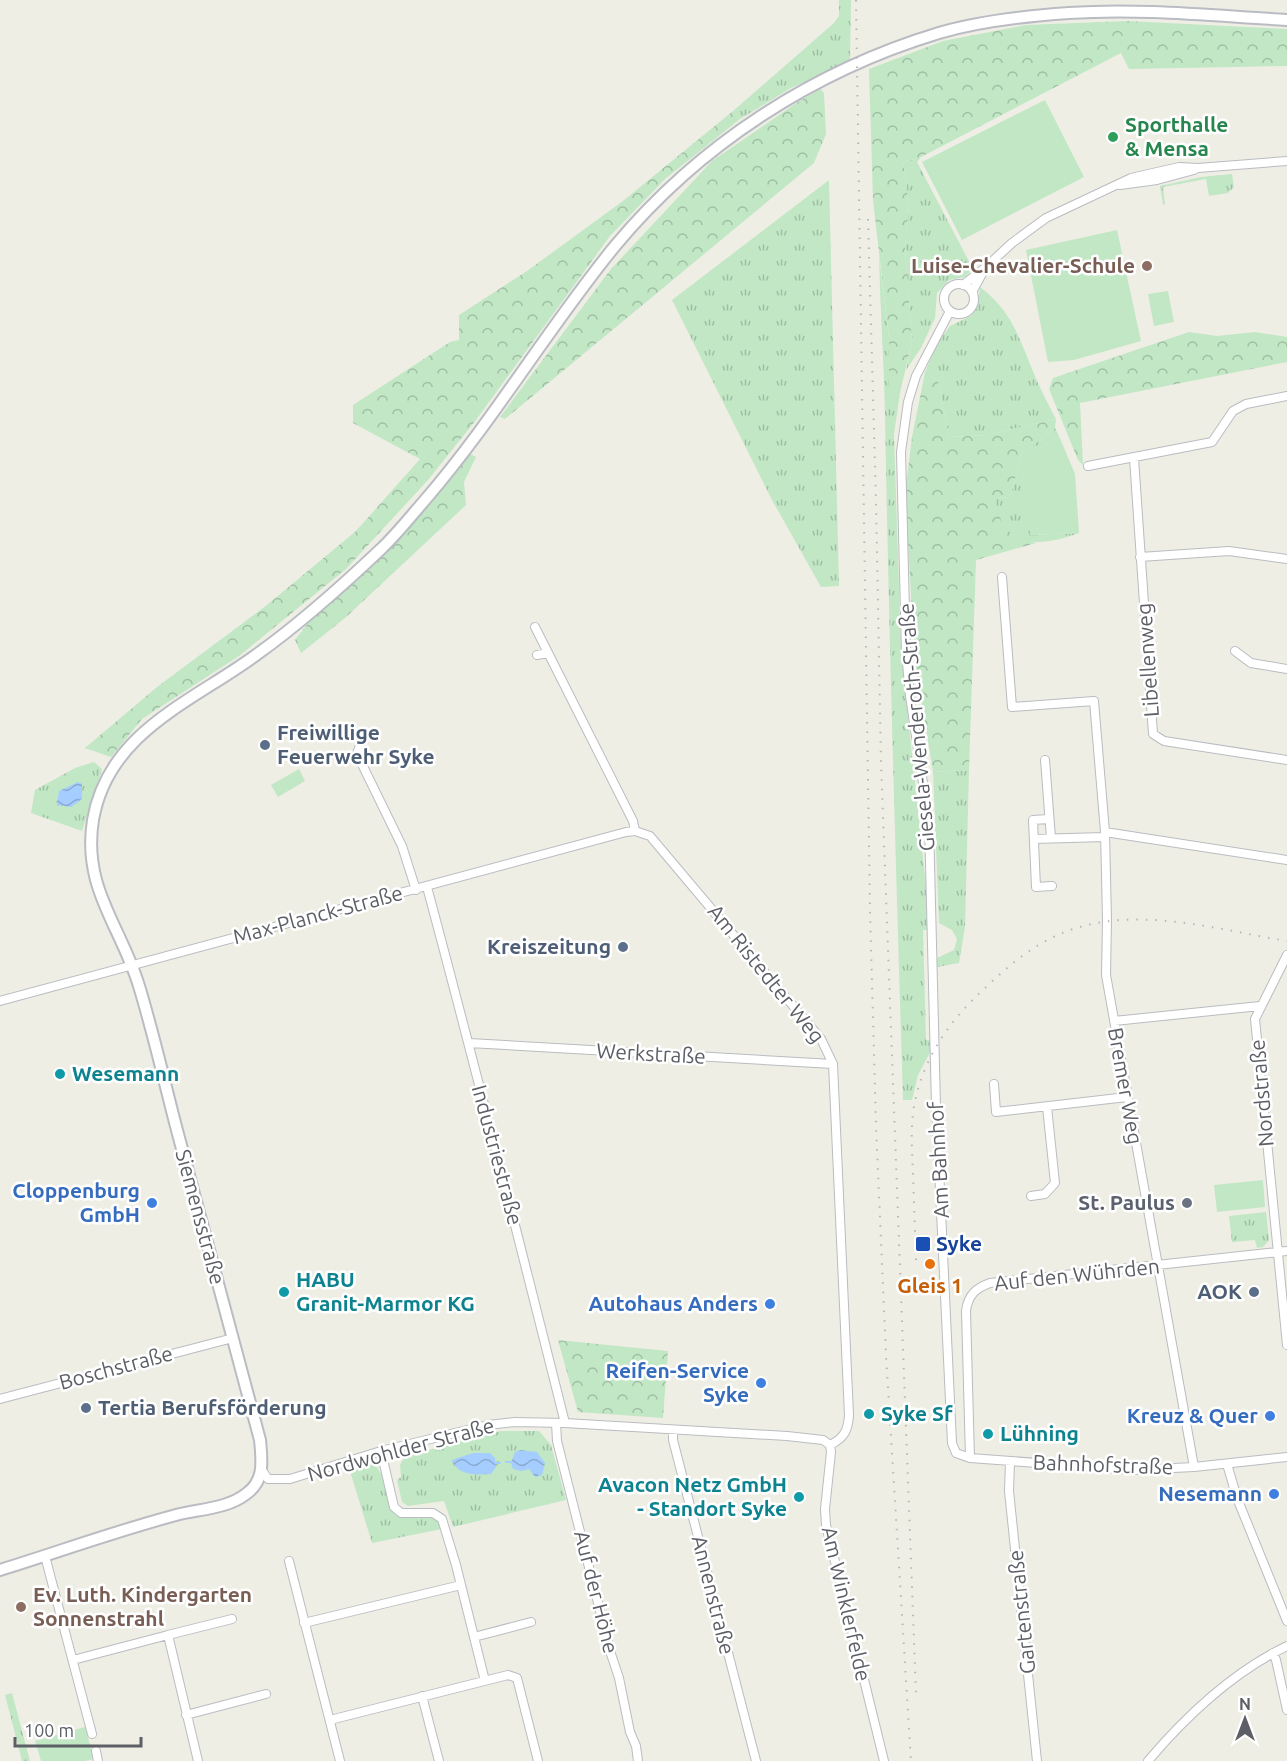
<svg xmlns="http://www.w3.org/2000/svg" width="1287" height="1761" font-family="Ubuntu,sans-serif">
<style>
.grass{fill:url(#grass-tufts)}
.forest{fill:url(#forest-crowns)}
.park{fill:#c1e7c5}
.water{fill:url(#water-waves)}
.lines{fill:none;stroke-linecap:round;stroke-linejoin:round}
.stream{stroke:#a5cdff;stroke-width:2}
.minor-casing{stroke:#b9bcc1;stroke-width:10}
.secondary-casing{stroke:#babcc3;stroke-width:14}
.minor{stroke:#fff;stroke-width:8}
.secondary{stroke:#fff;stroke-width:10}
.rail{stroke:#b6b6b7;stroke-width:2;stroke-dasharray:1.5 8;stroke-linecap:butt}
.leisure-dot{fill:#2e9e5b;stroke:#fff;stroke-width:2}
.education-dot{fill:#8d6e63;stroke:#fff;stroke-width:2}
.service-dot{fill:#5c6f8a;stroke:#fff;stroke-width:2}
.culture-dot{fill:#0f9aa8;stroke:#fff;stroke-width:2}
.shop-dot{fill:#3f7fe0;stroke:#fff;stroke-width:2}
.worship-dot{fill:#6b7280;stroke:#fff;stroke-width:2}
.transit-dot{fill:#1a4fb4;stroke:#fff;stroke-width:2}
.food-dot{fill:#e8710a;stroke:#fff;stroke-width:2}
.labels{text-anchor:middle;stroke-width:5;stroke-linejoin:round;paint-order:stroke}
.leisure-label{font-size:21px;font-weight:bold;fill:#27864d;stroke:#fff;text-anchor:start}
.education-label{font-size:21px;font-weight:bold;fill:#785e54;stroke:#fff;text-anchor:end}
.street-label{font-size:21px;fill:#5c5f66;stroke:#fff}
.service-label{font-size:21px;font-weight:bold;fill:#4e5e75;stroke:#fff;text-anchor:start}
.culture-label{font-size:21px;font-weight:bold;fill:#0d838f;stroke:#fff;text-anchor:start}
.shop-label{font-size:21px;font-weight:bold;fill:#366cbe;stroke:#fff;text-anchor:end}
.worship-label{font-size:21px;font-weight:bold;fill:#5b616d;stroke:#fff;text-anchor:end}
.transit-label{font-size:21px;font-weight:bold;fill:#164399;stroke:#fff;text-anchor:start}
.food-label{font-size:21px;font-weight:bold;fill:#c56008;stroke:#fff}
</style>
<defs>
<pattern id="grass-tufts" width="24" height="20" patternUnits="userSpaceOnUse" patternTransform="scale(1.5)"><rect width="24" height="20" fill="#c1e7c5"/><path d="M3 7l-1-3M5 7V3M7 7l1-3M15 17l-1-3M17 17v-4M19 17l1-3" fill="none" stroke="#a0bea4"/></pattern>
<pattern id="forest-crowns" width="20" height="18" patternUnits="userSpaceOnUse" patternTransform="scale(1.5)"><rect width="20" height="18" fill="#c1e7c5"/><path d="M2 6a3 3 0 1 1 6 0M12 15a3 3 0 1 1 6 0" fill="none" stroke="#a0bea4"/></pattern>
<pattern id="water-waves" width="16" height="10" patternUnits="userSpaceOnUse" patternTransform="scale(1.5)"><rect width="16" height="10" fill="#a5cdff"/><path d="M0 5q4-4 8 0t8 0" fill="none" stroke="#8aaad2"/></pattern>
</defs>
<rect width="100%" height="100%" fill="#efeee5"/>
<path class="grass" d="M839,0H851L850,61L791,88L740,119L733,111L834,23L839,16Z
M921,157L917,162L973,269L965,277L949,280L937,293L935,318L921,348L906,370L912,341L905,248L909,204L903,162Z
M1232,174L1234,187L1228,193L1209,196L1206,179L1163,187L1165,204L1163,205L1160,186L1201,177Z
M829,180L839,586L821,587L772,500L672,300Z
M879,256L889,338V392L900,393L894,434L901,650L926,887L927,930H923L926,1040H932L935,1043L918,1075L912,1100H903C896,872 889,643 885,415C884,362 880,309 879,256Z
M980,287C1014,312 1021,344 1037,381C1043,394 1049,406 1056,419L987,435L949,437L938,381L925,372L937,344L950,326L971,316L977,308Z
M1055,428L1059,436L1035,451L1030,535L1079,533C1055,542 1014,552 1001,521C997,514 996,505 994,498L1010,497L1022,454Z
M94,762L102,769L82,831L31,813L35,790L75,768Z
M969,770L965,927L959,963L937,967V958L954,950L957,939L952,930L939,923L933,772Z
M1266,1212L1269,1240L1263,1247L1257,1248L1255,1240L1232,1242L1229,1216Z
M501,1431H539L551,1445L566,1500L453,1527L444,1501L408,1506L402,1502L397,1480L401,1477L400,1465L405,1456Z
M375,1464L383,1477L393,1512L399,1517L425,1516L437,1518L442,1529L372,1543L350,1471Z
M12,1693L30,1761H22L5,1695Z"/>
<path class="forest" d="M1127,21L1287,29V66L1129,69L1121,53L921,157L903,162L909,204L905,248L912,341L900,393H889V338L873,201L869,69L943,41L1026,25Z
M820,89L824,93L826,134L814,163L505,419L500,417L611,269L712,161L798,102Z
M733,111L740,119L665,179L610,236L476,420L428,480L346,569L239,656L142,719L111,757L85,748L157,687L267,605L356,531L420,459L353,423V405L450,342L459,340V315L527,271L623,201Z
M1189,332L1217,336L1255,332L1287,337V362L1080,403L1083,465L1078,460L1049,389L1053,378Z
M925,372L938,381L949,437L987,435L1056,419L1055,428L1022,454L1010,497L994,498C1003,529 1004,534 1036,543L976,560L969,770L933,772L915,662L905,493L912,437Z
M470,454L476,457L464,482L466,505L345,618L301,653L295,640L313,617L395,544Z
M558,1340L668,1351L663,1418L578,1412Z"/>
<path class="park" d="M1045,100L1084,177L962,240L922,162Z
M1117,230L1141,341L1074,360L1048,362L1026,250Z
M1168,291L1174,322L1154,326L1148,294Z
M1059,436L1075,474L1079,533L1030,535L1025,466L1035,451Z
M299,769L305,781L278,797L271,785Z
M1263,1180L1265,1207L1217,1212L1214,1185Z
M85,1727L94,1759L85,1761H41L35,1741Z"/>
<path class="water" d="M78,782L82,784V799L71,807L57,805L59,791Z
M520,1450L537,1452L545,1463L542,1475L535,1477L529,1469L521,1471L513,1469L511,1463L515,1452Z
M473,1453H490L495,1458L496,1467L491,1474C476,1475 458,1476 452,1460Z"/>
<g class="lines">
<path class="stream" d="M506,1462H512
M495,1463H500"/>
<defs>
<path id="minor" d="M1120,185L1157,180L1194,170
M944 299a15 15 0 1 1 30 0a15 15 0 1 1-30 0Z
M963,285L985,268L1012,243L1046,218L1131,178L1179,167L1198,168L1287,161
M972,292L984,270
M950,311L916,376L908,402L901,452L906,652L910,696L929,823L936,1106L952,1443L956,1453L970,1458L1133,1470L1194,1467L1287,1457
M1134,458L1153,734L1164,741L1287,760
M1088,466L1212,442L1233,411L1246,404L1287,396
M1140,557L1229,551L1287,559
M1002,577L1012,707L1094,701L1105,832L1107,920L1106,975L1194,1467
M535,627L633,821L635,831
M1235,651L1251,663L1287,669
M537,655L548,653
M361,742L357,754L402,846L416,890
M1045,760L1051,838
M1049,819L1033,820L1036,887L1052,886
M1105,832L1287,860
M1034,839L1105,837
M427,887C475,1065 520,1244 565,1423
M1287,955L1255,1019L1287,1345
M0,1001L626,832L635,831L650,836L821,1039L833,1064L849,1415C848,1431 844,1438 830,1445
M1114,1021L1260,1006
M469,1043L833,1064
M994,1084L996,1112L1127,1097
M1031,1196L1045,1194L1055,1183L1047,1107
M0,1399L233,1338
M556,1423L557,1441L611,1654L619,1678L630,1732L636,1746L638,1761
M673,1430V1440L756,1761
M830,1445L831,1452L825,1509L826,1525L884,1761
M381,1451L394,1507L401,1513H433L442,1519L456,1565L485,1681
M970,1458L966,1311C968,1295 976,1288 990,1283L1287,1251
M1010,1462L1009,1491L1037,1761
M1227,1464L1237,1498L1287,1621
M262,1470L268,1479H290L381,1451L488,1425L515,1422L565,1423L787,1436L823,1440L830,1445
M45,1556L92,1734
M289,1561L340,1761
M304,1623L461,1585
M168,1635L232,1619
M474,1637L531,1622
M1273,1653L1276,1660L1287,1710
M73,1660L168,1635L198,1761
M422,1696L439,1761
M186,1715L266,1694
M330,1720L508,1675L517,1678L538,1761
M96,1751L98,1761
M1148,1761C1187,1715 1233,1672 1287,1646"/>
<path id="secondary" d="M0,1570C58,1552 116,1531 176,1515C198,1509 227,1509 246,1494C265,1481 262,1461 260,1440C232,1338 205,1236 178,1134C165,1085 154,1035 139,986C121,926 82,888 93,820C108,732 192,702 256,655C301,623 342,586 381,549C397,534 411,516 425,500C494,420 548,328 615,246C699,145 813,71 939,33C980,21 1026,16 1069,13C1141,8 1215,16 1287,20"/>
</defs>
<use href="#minor" class="minor-casing"/>
<use href="#secondary" class="secondary-casing"/>
<use href="#minor" class="minor"/>
<use href="#secondary" class="secondary"/>
<path class="rail" d="M856,0L870,910L876,1126L886,1355L911,1761
M868,219L876,501L881,763L916,1694
M916,1260C915,1232 914,1203 913,1174C912,1150 910,1125 915,1101C925,1055 951,1019 985,988C1003,971 1021,955 1042,943C1118,899 1207,928 1287,941"/>
</g>
<circle class="leisure-dot" cx="1113" cy="137" r="6"/>
<g class="education-dot">
<circle cx="1147" cy="266" r="6"/>
<circle cx="21" cy="1607" r="6"/>
</g>
<g class="service-dot">
<circle cx="265" cy="745" r="6"/>
<circle cx="623" cy="947" r="6"/>
<circle cx="1254" cy="1292" r="6"/>
<circle cx="86" cy="1408" r="6"/>
</g>
<g class="culture-dot">
<circle cx="60" cy="1074" r="6"/>
<circle cx="284" cy="1292" r="6"/>
<circle cx="869" cy="1414" r="6"/>
<circle cx="988" cy="1434" r="6"/>
<circle cx="799" cy="1497" r="6"/>
</g>
<g class="shop-dot">
<circle cx="152" cy="1203" r="6"/>
<circle cx="770" cy="1304" r="6"/>
<circle cx="761" cy="1383" r="6"/>
<circle cx="1270" cy="1416" r="6"/>
<circle cx="1274" cy="1494" r="6"/>
</g>
<circle class="worship-dot" cx="1187" cy="1203" r="6"/>
<rect class="transit-dot" x="915" y="1236" width="16" height="16" rx="3"/>
<circle class="food-dot" cx="930" cy="1264" r="6"/>
<g class="labels">
<g class="leisure-label">
<text x="1125" y="132">Sporthalle<tspan x="1125" dy="24">&amp; Mensa</tspan></text>
</g>
<g class="education-label">
<text x="1135" y="273">Luise-Chevalier-Schule</text>
<text x="33" y="1602" text-anchor="start">Ev. Luth. Kindergarten<tspan x="33" dy="24">Sonnenstrahl</tspan></text>
</g>
<g class="street-label">
<text transform="translate(1148 660) rotate(-94)" y="7">Libellenweg</text>
<text transform="translate(917 727) rotate(-95)" y="7">Giesela-Wenderoth-Straße</text>
<text transform="translate(318 915) rotate(-15)" y="7">Max-Planck-Straße</text>
<text transform="translate(766 974) rotate(51)" y="7">Am Ristedter Weg</text>
<text transform="translate(651 1054) rotate(3)" y="7">Werkstraße</text>
<text transform="translate(1125 1086) rotate(80)" y="7">Bremer Weg</text>
<text transform="translate(1262 1093) rotate(-95)" y="7">Nordstraße</text>
<text transform="translate(497 1155) rotate(75)" y="7">Industriestraße</text>
<text transform="translate(939 1160) rotate(-93)" y="7">Am Bahnhof</text>
<text transform="translate(200 1217) rotate(75)" y="7">Siemensstraße</text>
<text transform="translate(1077 1275) rotate(-6)" y="7">Auf den Wührden</text>
<text transform="translate(116 1368) rotate(-15)" y="7">Boschstraße</text>
<text transform="translate(401 1450) rotate(-15)" y="7">Nordwohlder Straße</text>
<text transform="translate(1103 1465) rotate(2)" y="7">Bahnhofstraße</text>
<text transform="translate(596 1592) rotate(76)" y="7">Auf der Höhe</text>
<text transform="translate(713 1595) rotate(76)" y="7">Annenstraße</text>
<text transform="translate(846 1604) rotate(77)" y="7">Am Winklerfelde</text>
<text transform="translate(1022 1612) rotate(-96)" y="7">Gartenstraße</text>
</g>
<g class="service-label">
<text x="277" y="740">Freiwillige<tspan x="277" dy="24">Feuerwehr Syke</tspan></text>
<text x="611" y="954" text-anchor="end">Kreiszeitung</text>
<text x="1242" y="1299" text-anchor="end">AOK</text>
<text x="98" y="1415">Tertia Berufsförderung</text>
</g>
<g class="culture-label">
<text x="72" y="1081">Wesemann</text>
<text x="296" y="1287">HABU<tspan x="296" dy="24">Granit-Marmor KG</tspan></text>
<text x="881" y="1421">Syke Sf</text>
<text x="1000" y="1441">Lühning</text>
<text x="787" y="1492" text-anchor="end">Avacon Netz GmbH<tspan x="787" dy="24">- Standort Syke</tspan></text>
</g>
<g class="shop-label">
<text x="140" y="1198">Cloppenburg<tspan x="140" dy="24">GmbH</tspan></text>
<text x="758" y="1311">Autohaus Anders</text>
<text x="749" y="1378">Reifen-Service<tspan x="749" dy="24">Syke</tspan></text>
<text x="1258" y="1423">Kreuz &amp; Quer</text>
<text x="1262" y="1501">Nesemann</text>
</g>
<g class="worship-label">
<text x="1175" y="1210">St. Paulus</text>
</g>
<g class="transit-label">
<text x="936" y="1251">Syke</text>
</g>
<g class="food-label">
<text x="930" y="1293">Gleis 1</text>
</g>
</g>
<g transform="translate(1245 1719)" stroke="#ffffff" stroke-width="4.5" paint-order="stroke">
<path d="M0-4.5L10 22L0 15L-10 22Z" fill="#5c5f66"/>
<text y="-9" font-size="16" font-weight="bold" text-anchor="middle" fill="#5c5f66">N</text>
</g>
<path d="M15 1737v9h126v-9" fill="none" stroke="#5c5f66" stroke-width="3"/>
<text x="24" y="1737" font-size="18" fill="#5c5f66" stroke="#ffffff" stroke-width="4.5" paint-order="stroke">100 m</text>
</svg>
